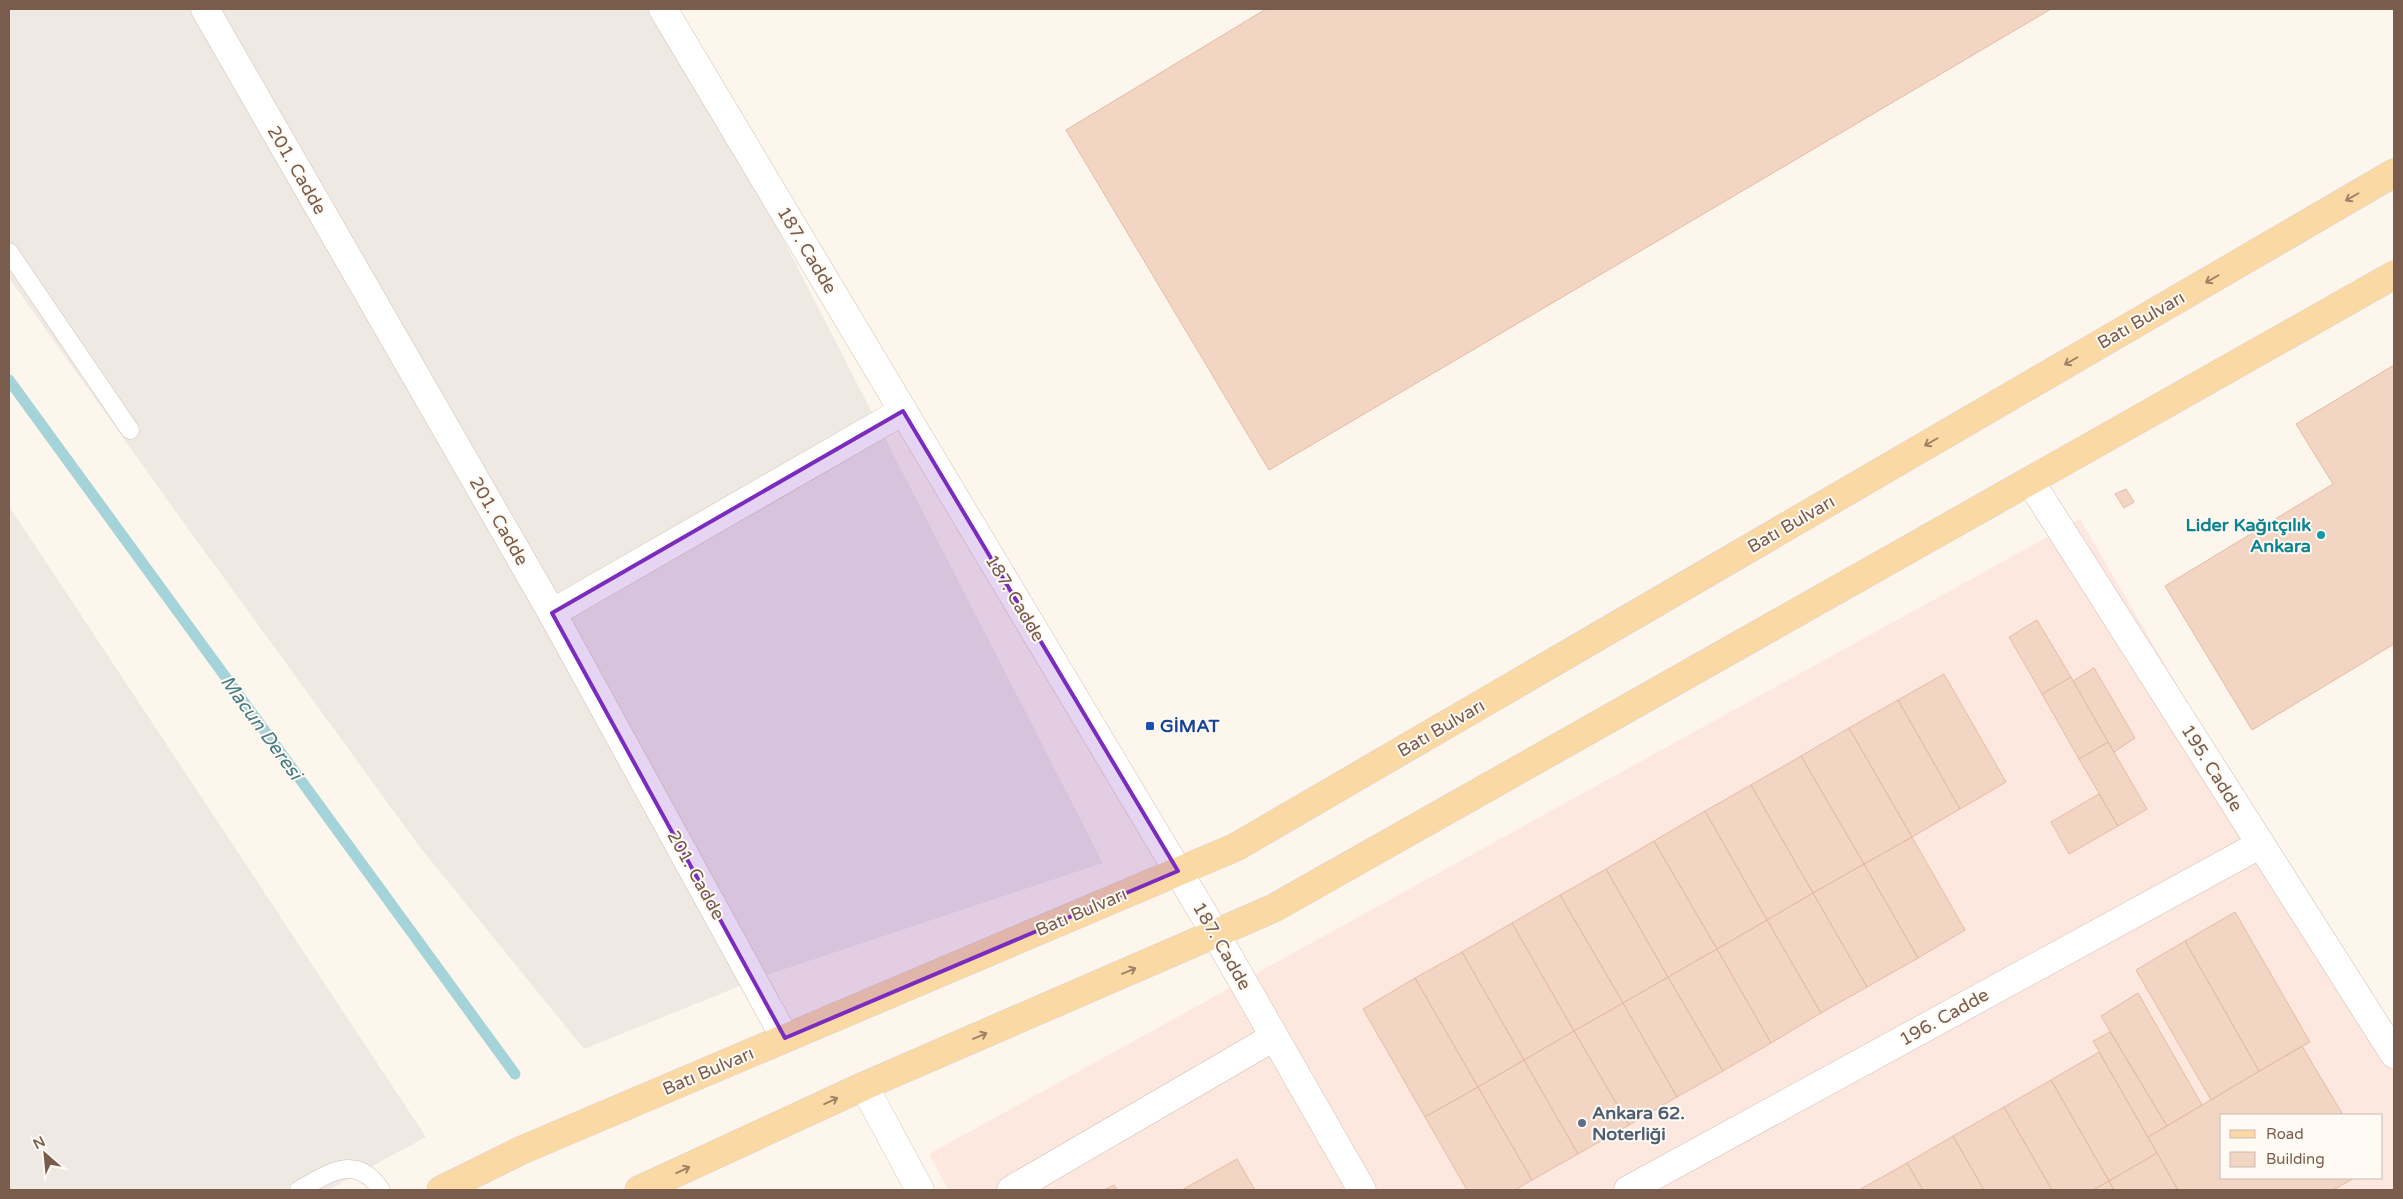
<svg xmlns="http://www.w3.org/2000/svg" width="2403" height="1199" font-family="'Varela Round',sans-serif">
<style>
.commercial{fill:#fde8e0;fill-rule:evenodd}
.industrial{fill:#efe9e4}
.lines{fill:none;stroke-linecap:round;stroke-linejoin:round}
.stream{stroke:#a5d3da;stroke-width:11}
.building{fill:#f3d5c3;stroke:#e6bba3}
.service-casing{stroke:#d1beb0;stroke-width:19}
.minor-casing{stroke:#d1beb0;stroke-width:29}
.tertiary-casing{stroke:#d1beb0;stroke-width:29}
.secondary-casing{stroke:#d6c0b0;stroke-width:29}
.primary-casing{stroke:#dad1cd;stroke-width:29}
.service{stroke:#fff;stroke-width:18}
.minor{stroke:#fff;stroke-width:28}
.tertiary{stroke:#fff;stroke-width:28}
.secondary{stroke:#fff;stroke-width:28}
.primary{stroke:#fbd9a5;stroke-width:28}
.oneway{stroke:#a18267}
.marked{fill:#7b2cbf;fill-opacity:0.2;stroke:#7b2cbf;stroke-width:4;stroke-linejoin:round}
.culture-dot{fill:#0f9aa8;stroke:#fffaf3;stroke-width:2}
.transit-dot{fill:#1a4fb4;stroke:#fffaf3;stroke-width:2}
.service-dot{fill:#5c6f8a;stroke:#fffaf3;stroke-width:2}
.labels{text-anchor:middle;stroke-width:4;stroke-linejoin:round;paint-order:stroke}
.street-label{font-size:18px;fill:#7a5c4d;stroke:#fffaf3}
.culture-label{font-size:18px;font-weight:bold;fill:#0d838f;stroke:#fffaf3;text-anchor:end}
.transit-label{font-size:18px;font-weight:bold;fill:#164399;stroke:#fffaf3;text-anchor:start}
.service-label{font-size:18px;font-weight:bold;fill:#4e5e75;stroke:#fffaf3;text-anchor:start}
.water-label{font-size:19px;font-style:italic;fill:#437c86;stroke:#fffaf3}
</style>
<rect width="100%" height="100%" fill="#fdf6ec"/>
<path class="commercial" d="M2080,519L2394,1057V1190H948L929,1154ZM2222,1115H2382V1178H2222Z"/>
<path class="industrial" d="M9,9H665L1103,863L767,975L584,1049L419,846L181,519L9,278Z
M9,506L426,1137L328,1190H9Z"/>
<g class="lines">
<path class="stream" d="M9,380L515,1074"/>
</g>
<path class="building" d="M1266,9H2051L1269,470L1066,130Z
M2394,365V644L2252,730L2165,586L2333,484L2296,424Z
M2126,489L2134,502L2124,508L2115,494Z
M2037,620L2071,677L2042,694L2009,637Z
M2094,668L2135,738L2114,752L2073,681Z
M1944,674L2006,782L1960,809L1898,700Z
M2071,677L2108,742L2079,759L2042,694Z
M1898,700L1960,809L1912,837L1849,728Z
M1849,728L1912,837L1864,864L1801,756Z
M2108,742L2147,809L2118,826L2079,759Z
M1801,756L1864,864L1813,893L1751,785Z
M1751,785L1813,893L1767,920L1705,811Z
M2099,794L2118,826L2069,854L2051,822Z
M1705,811L1767,920L1717,949L1654,841Z
M1912,837L1965,930L1918,958L1864,864Z
M1654,841L1717,949L1668,977L1606,869Z
M1864,864L1918,958L1867,987L1813,893Z
M1606,869L1668,977L1623,1003L1560,895Z
M1813,893L1867,987L1821,1013L1767,920Z
M1560,895L1623,1003L1574,1031L1512,923Z
M2235,912L2310,1042L2259,1071L2185,941Z
M1767,920L1821,1013L1771,1043L1717,949Z
M1512,923L1574,1031L1524,1060L1462,952Z
M2185,941L2259,1071L2211,1100L2136,970Z
M1717,949L1771,1043L1723,1071L1668,977Z
M1462,952L1524,1060L1478,1087L1415,978Z
M1668,977L1723,1071L1677,1097L1623,1003Z
M1415,978L1478,1087L1425,1117L1363,1009Z
M2138,993L2202,1105L2167,1126L2101,1016Z
M1623,1003L1677,1097L1629,1125L1574,1031Z
M1574,1031L1629,1125L1578,1154L1524,1060Z
M2110,1032L2167,1126L2148,1137L2093,1041Z
M2302,1046L2343,1115H2222V1178H2354L2333,1190H2178L2148,1137Z
M2099,1052L2157,1153L2109,1181L2051,1080Z
M1524,1060L1578,1154L1532,1180L1478,1087Z
M2051,1080L2109,1181L2093,1190H2052L2004,1107Z
M1478,1087L1532,1180L1515,1190H1467L1425,1117Z
M2004,1107L2052,1190H1984L1953,1136Z
M1953,1136L1984,1190H1923L1907,1163Z
M2157,1153L2178,1190H2114L2109,1181Z
M1237,1159L1255,1190H1182Z
M1907,1163L1923,1190H1859Z
M2109,1181L2114,1190H2093Z
M1114,1185L1117,1190H1104Z"/>
<g class="lines">
<defs>
<path id="service" d="M9,252L130,430
M299,1190C329,1173 356,1153 381,1190"/>
<path id="minor" d="M205,9L552,613L785,1038
M552,613L903,411
M1011,1190L1274,1037"/>
<path id="tertiary" d="M2030,481L2394,1054
M864,1086L920,1190
M1628,1190L2261,844"/>
<path id="secondary" d="M663,9L1215,933L1362,1190"/>
<path id="primary" d="M441,1190L522,1150L1236,847L2394,173
M639,1190L864,1086L1274,908L2394,275"/>
</defs>
<use href="#service" class="service-casing"/>
<use href="#minor" class="minor-casing"/>
<use href="#tertiary" class="tertiary-casing"/>
<use href="#secondary" class="secondary-casing"/>
<use href="#primary" class="primary-casing"/>
<use href="#service" class="service"/>
<use href="#minor" class="minor"/>
<use href="#tertiary" class="tertiary"/>
<use href="#secondary" class="secondary"/>
<use href="#primary" class="primary"/>
</g>
<defs><path id="oneway-shaft" d="M-6 0H5M1.5-3L5.5 0L1.5 3" fill="none" stroke-width="1.6" stroke-linecap="round" stroke-linejoin="round" transform="scale(1.25)"/></defs>
<g class="oneway">
<use href="#oneway-shaft" transform="translate(2352 197) rotate(150)"/>
<use href="#oneway-shaft" transform="translate(2212 279) rotate(150)"/>
<use href="#oneway-shaft" transform="translate(2071 361) rotate(150)"/>
<use href="#oneway-shaft" transform="translate(1931 442) rotate(150)"/>
<use href="#oneway-shaft" transform="translate(1129 971) rotate(-23)"/>
<use href="#oneway-shaft" transform="translate(980 1036) rotate(-23)"/>
<use href="#oneway-shaft" transform="translate(831 1101) rotate(-25)"/>
<use href="#oneway-shaft" transform="translate(683 1170) rotate(-25)"/>
</g>
<path class="marked" d="M903,411L1178,871L785,1038L552,613Z"/>
<circle class="culture-dot" cx="2321" cy="535" r="5"/>
<rect class="transit-dot" x="1145" y="721" width="10" height="10" rx="2.5"/>
<circle class="service-dot" cx="1582" cy="1123" r="5"/>
<g class="labels">
<g class="street-label">
<text transform="translate(297 170) rotate(60)" y="6">201. Cadde</text>
<text transform="translate(807 250) rotate(59)" y="6">187. Cadde</text>
<text transform="translate(2141 320) rotate(-30)" y="6">Batı Bulvarı</text>
<text transform="translate(499 521) rotate(60)" y="6">201. Cadde</text>
<text transform="translate(1791 524) rotate(-30)" y="6">Batı Bulvarı</text>
<text transform="translate(1015 598) rotate(59)" y="6">187. Cadde</text>
<text transform="translate(1441 728) rotate(-30)" y="6">Batı Bulvarı</text>
<text transform="translate(2212 768) rotate(58)" y="6">195. Cadde</text>
<text transform="translate(696 875) rotate(61)" y="6">201. Cadde</text>
<text transform="translate(1081 912) rotate(-23)" y="6">Batı Bulvarı</text>
<text transform="translate(1222 946) rotate(60)" y="6">187. Cadde</text>
<text transform="translate(1944 1017) rotate(-29)" y="6">196. Cadde</text>
<text transform="translate(708 1071) rotate(-23)" y="6">Batı Bulvarı</text>
</g>
<g class="culture-label">
<text x="2311" y="531">Lider Kağıtçılık<tspan x="2311" dy="21">Ankara</tspan></text>
</g>
<g class="transit-label">
<text x="1160" y="732">GİMAT</text>
</g>
<g class="service-label">
<text x="1592" y="1119">Ankara 62.<tspan x="1592" dy="21">Noterliği</tspan></text>
</g>
<g class="water-label">
<text transform="translate(262 727) rotate(54)" y="7">Macun Deresi</text>
</g>
</g>
<rect width="2403" height="1199" fill="none" stroke="#7a5c4d" stroke-width="20"/>
<rect x="2220" y="1114" width="162" height="65" fill="#fffaf3" stroke="#cabbb1"/>
<rect x="2230" y="1130" width="25" height="8" fill="#fbd9a5" stroke="#cabbb1"/>
<text x="2266" y="1139" font-size="15" fill="#7a5c4d">Road</text>
<rect x="2230" y="1152" width="25" height="15" fill="#f3d5c3" stroke="#cabbb1"/>
<text x="2266" y="1164" font-size="15" fill="#7a5c4d">Building</text>
<g transform="translate(45 1154) rotate(333)" stroke="#fffaf3" stroke-width="4" paint-order="stroke">
<path d="M0-4L9 19L0 12L-9 19Z" fill="#7a5c4d"/>
<text y="-8" font-size="14" font-weight="bold" text-anchor="middle" fill="#7a5c4d">N</text>
</g>
</svg>
